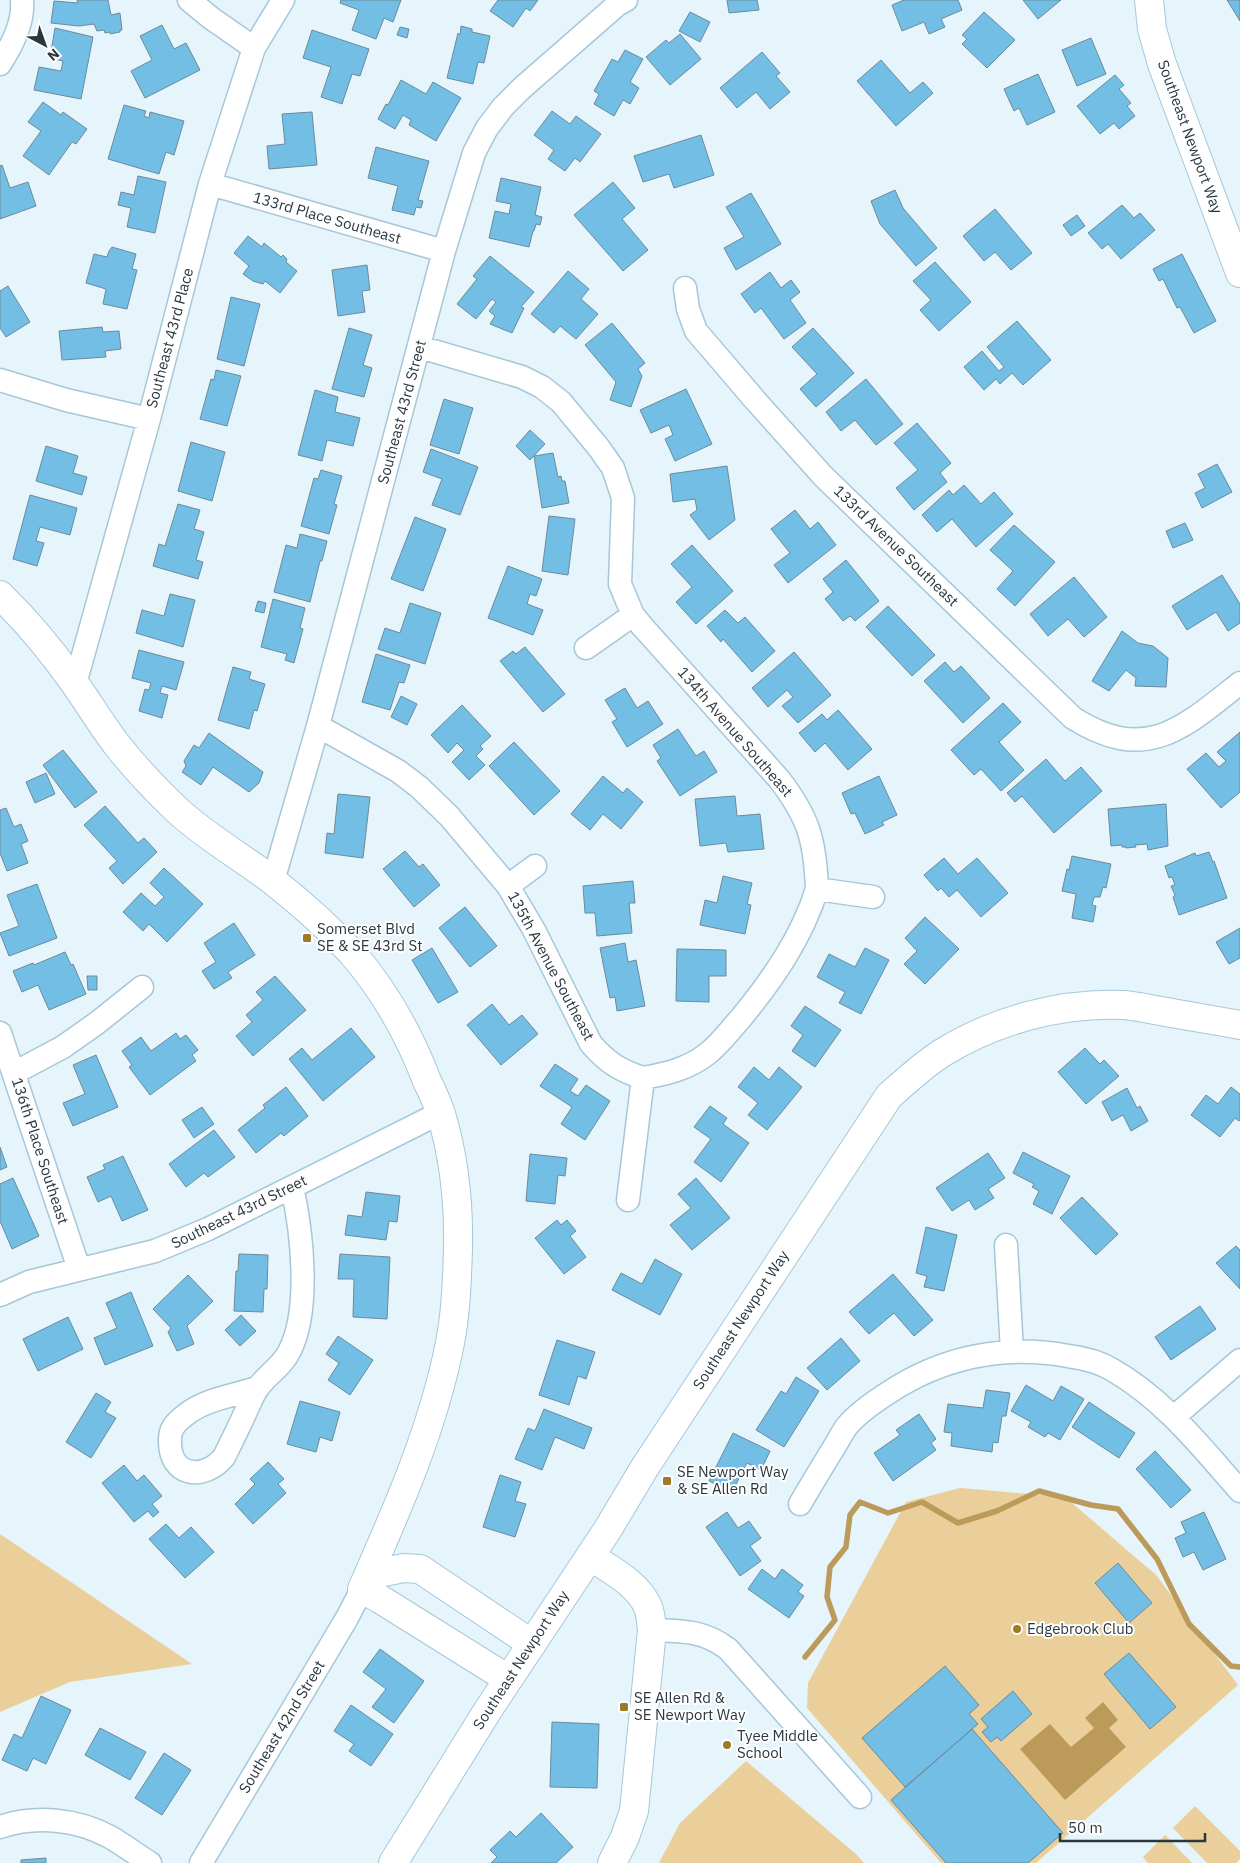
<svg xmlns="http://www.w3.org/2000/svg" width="1240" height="1863" font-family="'IBM Plex Sans',sans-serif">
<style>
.green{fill:#ebcf9b}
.water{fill:#bc9b5a}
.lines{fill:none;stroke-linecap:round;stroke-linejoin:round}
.stream{stroke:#bc9b5a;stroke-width:5.5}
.building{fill:#72bee4;stroke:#6b8b9c}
.minor-casing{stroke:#a6c7da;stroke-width:25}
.tertiary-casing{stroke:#a6c7da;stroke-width:30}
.secondary-casing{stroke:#a6c7da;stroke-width:30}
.minor{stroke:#fff;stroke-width:22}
.tertiary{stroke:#fff;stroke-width:28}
.secondary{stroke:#fff;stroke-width:28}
.poi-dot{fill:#9f7a26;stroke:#fefefe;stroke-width:2}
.labels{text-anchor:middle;stroke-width:4;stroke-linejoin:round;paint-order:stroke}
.street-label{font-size:15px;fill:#2a373f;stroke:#fefefe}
.poi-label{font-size:15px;fill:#2a373f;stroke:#fefefe;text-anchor:start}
</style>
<rect width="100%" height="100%" fill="#e6f4fb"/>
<path class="green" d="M960,1488L1065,1497L1156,1575L1238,1685L1036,1863H941L807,1708L808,1683L906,1502Z
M0,1534L192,1664L70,1682L0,1712Z
M746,1761L856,1854L864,1863H659L680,1823Z
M1195,1806L1240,1851V1859L1236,1863H1207L1173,1828Z
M1165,1835L1192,1863H1148L1143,1857Z"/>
<path class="water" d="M1103,1702L1118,1720L1109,1728L1126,1747L1065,1800L1020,1749L1050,1724L1071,1747L1094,1728L1085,1718Z"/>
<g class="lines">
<path class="stream" d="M805,1657L835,1620L827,1597L830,1567L846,1547L850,1515L860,1502L888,1513L922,1502L958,1523L997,1511L1039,1491L1091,1505L1118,1509L1157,1559L1189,1624L1231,1666L1240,1667"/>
</g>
<path class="building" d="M77,0H108L111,15L120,13L122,30H120V32L110,34V32L105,33L104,30L97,31L94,24L79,26L51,23L54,1L78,3Z
M341,0H401L393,22L384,18L376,39L352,30L359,10L340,3Z
M498,0H538L530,11L526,8L513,27L490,11Z
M727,0H757L759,10L729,13Z
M904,0H958L962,10L941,19L945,27L929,34L924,22L902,31L892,5Z
M1023,0H1061L1038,19Z
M1227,0H1240V21Z
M690,12L710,22L700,42L679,31Z
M984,12L1015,40L987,68L962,44L967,39L962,35Z
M162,25L174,49L186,43L200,70L145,98L131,71L152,60L140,36Z
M461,26L472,29V32L490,36L484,63L478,62L473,84L447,78L458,33L460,35Z
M400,27L409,29L407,38L397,35Z
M55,28L93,37L81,99L34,90L39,67L61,71L63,61L50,58Z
M312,30L369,49L360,76L352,74L342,104L321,97L331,67L303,58Z
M680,34L701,59L670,85L646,57L666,40L669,43Z
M1091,38L1106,74L1077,86L1062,50Z
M625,50L643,59L630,82L639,88L630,104L623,100L614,116L594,104L599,94L594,91L612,59L618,62Z
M762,52L780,73L776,76L790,92L770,109L756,92L737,108L720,88Z
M881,60L910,93L923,82L933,93L896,126L857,81Z
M1038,74L1055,112L1027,125L1019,108L1014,111L1004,89Z
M1115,75L1124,85L1119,89L1131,103L1127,106L1135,116L1119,129L1114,123L1100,134L1077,106Z
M401,80L426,94L433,82L461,98L436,141L409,125L411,120L403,115L395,129L378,119L386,104L388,105Z
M43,102L61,115L63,112L87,129L76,144L72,142L49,175L23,156L41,131L28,122Z
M124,105L146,111L144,116L149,118L150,112L184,121L174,155L166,152L159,174L108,159Z
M552,111L570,124L576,116L601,134L580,162L575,158L565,171L548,159L554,150L534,135Z
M312,112L317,165L269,169L267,146L285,144L282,114Z
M701,135L714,175L674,188L669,174L643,182L634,156Z
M376,147L429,161L418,200L423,201L421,208L416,207L414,215L392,210L398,186L368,178Z
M2,165L10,188L28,182L36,206L0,219V166Z
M138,176L166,182L155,233L127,227L131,208L118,205L121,192L134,195Z
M501,178L541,187L535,215L542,217L540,225L536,224L534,231H533L529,247L489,238L495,211L509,214L511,204L496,201Z
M613,182L635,208L622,219L648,250L623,271L574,215Z
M895,190L903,208L937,248L916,266L880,224L871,201Z
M751,193L781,244L736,270L724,248L744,237L726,207Z
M1122,205L1134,218L1140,213L1155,230L1121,259L1108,244L1102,249L1088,233Z
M995,209L1032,253L1011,270L995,252L984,261L963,236Z
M1077,215L1085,226L1071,236L1063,225Z
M248,236L262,247L264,243L281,257L283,255L287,259L286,262L297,271L280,293L265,281L263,284L253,281L243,274L249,266L234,253Z
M112,247L136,254L132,269L137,270L127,309L103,304L106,289L86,283L94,254L107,257L109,251Z
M1182,254L1216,321L1194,333L1180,307L1177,308L1163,279L1159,281L1153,269Z
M490,256L534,292L521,307L524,308L512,333L490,324L495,316L489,311L496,302L492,299L476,319L457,304L477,279L473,276Z
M935,262L971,302L939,331L920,310L931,300L913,281Z
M367,265L370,290L362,291L365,312L338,316L332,270Z
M568,271L589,289L581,299L598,314L576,339L560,326L554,333L531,314Z
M770,272L781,288L791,280L800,292L790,300L806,323L784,339L761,308L755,313L741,294Z
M8,286L30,322L6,337L0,328V291Z
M231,297L260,304L244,366L217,359Z
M1017,321L1051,360L1023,385L1012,373L1000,384L996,379L984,390L964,367L982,351L999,371L1004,367L987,347Z
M612,323L645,363L638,369L642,376L631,407L610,400L616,382L585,345Z
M102,327L103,332L119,331L121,349L105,351L106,357L62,360L59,331Z
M349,328L372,335L363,365L372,368L364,397L332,389Z
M813,328L854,373L816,407L800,389L817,374L792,347Z
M216,370L241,376L227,426L200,419L211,379L214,380Z
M866,379L903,424L876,445L855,420L841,431L826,412Z
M686,389L712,444L675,461L665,439L673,435L669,425L651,433L640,410Z
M315,390L338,397L335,412L360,418L353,446L327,440L322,461L298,455Z
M444,399L473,408L459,454L430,445Z
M917,423L951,463L940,473L947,482L914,510L896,488L918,470L894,443Z
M530,430L545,444L530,460L516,446Z
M191,442L225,452L212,501L178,491Z
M46,446L78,456L73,473L87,477L82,495L36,481Z
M431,449L478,467L460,515L432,505L442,479L423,472Z
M553,453L558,477L561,476L562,481H565L569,503L542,508L534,456Z
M1217,464L1232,492L1202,508L1195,493L1205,488L1198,474Z
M727,466L735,520L709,540L690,515L697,510L695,499L673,502L670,474Z
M321,470L342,476L334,504L337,505L329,534L301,526L314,478L318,479Z
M964,485L981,504L994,492L1013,514L976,547L952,519L937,532L922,515L949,490L953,495Z
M30,495L77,508L70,535L40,527L36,541L44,543L37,566L13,559Z
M178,504L200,510L194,529L204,532L196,560L203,562L198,579L153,566L159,544L165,546Z
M795,510L810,529L818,522L836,545L788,583L774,565L790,553L771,529Z
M549,516L575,519L568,575L542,571Z
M415,517L446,529L423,591L391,579Z
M1185,523L1193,540L1173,548L1166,531Z
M1014,525L1055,562L1015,606L997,589L1013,571L990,550Z
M300,534L327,541L322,561H320L310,602L274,592L286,545L297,548Z
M692,545L733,591L696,624L676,602L692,587L671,564Z
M846,560L879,601L855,621L850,616L843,621L825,599L833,592L823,579Z
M508,566L542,579L536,596L530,594L527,604L543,610L533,635L488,618Z
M1222,575L1240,604V623L1228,631L1216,612L1187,630L1172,606Z
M1074,577L1107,617L1084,637L1068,619L1048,636L1030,614Z
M170,594L195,600L183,647L136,633L142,610L164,616Z
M273,599L305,608L300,628L303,629L294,663L285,660L287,654L261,647Z
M258,601L266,603L264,613L255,611Z
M410,603L441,613L425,664L378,649L385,628L400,633Z
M888,606L935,655L912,676L866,627Z
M725,610L738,623L745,617L775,651L752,672L723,639L721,642L707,626Z
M1122,631L1138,643L1153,646L1168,658L1166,687L1135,686L1136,678L1126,670L1109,691L1092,681Z
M525,647L565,694L543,712L500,661L513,651L516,654Z
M139,650L184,662L176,690L162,686L160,693L168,695L162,718L139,711L145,689L149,690L151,683L132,678Z
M794,652L831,695L798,723L782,706L793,697L787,690L768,707L752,688Z
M376,654L410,665L404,683L399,682L390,710L362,702Z
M945,662L954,672L961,666L990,698L963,723L924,681Z
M233,667L251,672L249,679L265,684L257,711L254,710L249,729L218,720Z
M625,688L637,708L648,701L663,724L627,747L612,722L617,719L605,700Z
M401,696L417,704L407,725L391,717Z
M1003,703L1021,722L999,742L1024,770L1001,791L981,769L974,775L951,750Z
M462,705L491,736L480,746L483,749L476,756L485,765L469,780L452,762L464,750L457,743L448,753L431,735Z
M838,710L872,749L848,770L825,743L815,752L799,733L822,714L827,720Z
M678,729L696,756L704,751L717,772L680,796L657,761L661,758L653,745Z
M1240,732V792L1221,808L1187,769L1206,753L1219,767L1226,761L1217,752Z
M209,733L263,772L259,783L249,792L213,767L201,785L182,772L186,766L184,761L194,745L199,748Z
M514,742L560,791L534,815L489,766Z
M63,750L97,792L75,808L43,765Z
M1046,759L1065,781L1081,767L1102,791L1054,833L1022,796L1015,802L1007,793Z
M46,773L55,794L35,803L26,782Z
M603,776L623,793L627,788L643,802L621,829L603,814L590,830L571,814Z
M879,776L897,815L882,822L884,825L865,834L855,813L851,814L842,793Z
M338,794L370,797L363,858L325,853L327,833L334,834Z
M735,796L737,816L760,814L764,849L728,852L726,843L700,846L695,799Z
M1166,804L1168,846L1148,850L1147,844L1135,845L1136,847L1126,848V847H1122V845L1111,846L1108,809Z
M105,806L138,843L144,838L157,852L123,884L109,868L117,861L84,825Z
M6,808L14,827L21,824L28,841L21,844L28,863L7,871L0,853V810Z
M405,851L419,867L423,864L440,885L414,907L383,869Z
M1209,852L1213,862L1214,861L1227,898L1179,915L1173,897L1175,895L1171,886L1175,885L1172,877L1169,878L1165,866L1195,853L1196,856Z
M1072,856L1111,864L1106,888L1103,887L1100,897H1094L1092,905L1096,906L1093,922L1072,918L1076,894L1062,891L1067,869L1069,870Z
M944,858L958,874L977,858L1008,893L981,917L957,890L949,897L941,888L938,891L924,875Z
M164,868L203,904L167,942L149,924L143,931L123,912L141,893L155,906L164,897L150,883Z
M723,876L752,883L747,904L751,905L745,934L700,925L705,900L717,903Z
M633,881L635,903H629L632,933L597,936L595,913H585L583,886Z
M37,884L57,938L9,956L0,933L19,926L7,895Z
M465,907L497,946L470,967L439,928Z
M925,917L959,949L925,984L904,964L917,951L905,938Z
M234,923L255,955L228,972L232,978L214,989L202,971L216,962L204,943Z
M1240,928V958L1229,964L1216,942Z
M625,943L628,962L636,960L645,1006L617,1011L615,997L610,998L600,948Z
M432,948L458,992L438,1003L412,960Z
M865,948L889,960L861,1014L839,1003L845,992L817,977L829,954L855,967Z
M677,949L726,950V976H709V1002L676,1001Z
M65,952L71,965L73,964L86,994L49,1010L38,985L22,992L13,971L33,963L34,965Z
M87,976H97V990H88Z
M275,976L306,1010L253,1056L236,1036L252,1022L246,1015L263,1000L256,992Z
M492,1004L509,1025L522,1015L538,1034L501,1065L467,1025Z
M805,1006L841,1030L815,1067L792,1051L803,1035L791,1026Z
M351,1028L375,1057L323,1101L289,1059L302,1048L312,1060Z
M176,1033L180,1039L186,1035L198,1050L192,1055L196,1061L150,1095L129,1067L132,1065L122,1051L141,1037L151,1051Z
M1085,1048L1100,1064L1104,1060L1119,1076L1086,1104L1058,1072Z
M96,1055L118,1107L73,1126L63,1103L85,1094L73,1065Z
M555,1064L578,1079L570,1091L578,1096L586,1085L610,1101L585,1140L561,1124L572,1107L540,1086Z
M754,1067L769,1080L779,1067L802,1087L767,1130L748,1115L758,1103L738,1087Z
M286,1087L308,1116L284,1136L281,1133L256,1153L238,1130L265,1108L263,1105Z
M1231,1087L1240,1094V1120L1239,1121L1235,1118L1220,1137L1191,1115L1206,1095L1218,1104Z
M1127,1088L1137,1108L1140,1106L1148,1121L1131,1131L1123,1115L1112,1121L1102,1102Z
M710,1106L727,1118L723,1124L749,1143L721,1182L694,1162L711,1139L694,1127Z
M202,1107L214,1124L194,1138L182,1120Z
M214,1130L235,1157L208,1177L204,1173L186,1187L169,1164Z
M0,1147L7,1167L0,1170Z
M1023,1152L1070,1176L1052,1214L1033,1204L1039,1191L1032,1187L1034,1184L1013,1173Z
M988,1153L1005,1178L988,1189L994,1198L975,1210L969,1200L952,1211L936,1188Z
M530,1154L567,1158L565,1176L558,1175L555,1204L526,1201Z
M123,1156L148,1210L122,1221L111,1196L98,1202L87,1177L105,1169L103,1165Z
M13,1178L39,1236L12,1249L0,1221V1184Z
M696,1178L730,1218L692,1250L670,1225L691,1208L678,1194Z
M366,1192L400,1196L397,1222L389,1221L386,1240L345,1235L348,1215L362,1217Z
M1082,1197L1118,1234L1096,1255L1060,1218Z
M557,1220L561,1225L567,1220L576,1231L570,1236L586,1257L564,1274L535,1238Z
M926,1227L957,1235L944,1291L924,1287L927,1276L916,1273Z
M1236,1246L1240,1250V1289L1216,1263Z
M239,1254L268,1255L267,1289H264L263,1312L234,1311L236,1271H238Z
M340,1254L390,1257L387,1319L353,1317L354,1279H338Z
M655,1259L682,1274L660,1315L612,1290L621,1273L642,1284Z
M893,1274L933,1320L914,1336L894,1313L869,1334L849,1312Z
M188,1275L213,1301L187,1326L194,1344L177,1351L168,1332L171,1328L153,1309Z
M131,1292L153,1346L105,1365L94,1338L117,1328L106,1303Z
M1200,1306L1216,1329L1171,1360L1155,1337Z
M241,1315L256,1331L240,1346L225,1330Z
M68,1317L83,1349L38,1371L23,1339Z
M338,1336L373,1360L350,1395L328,1380L339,1363L326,1354Z
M841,1338L860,1361L827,1390L807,1368Z
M557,1340L595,1352L586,1379L578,1376L569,1405L539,1395Z
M796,1377L819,1391L784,1447L756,1430L781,1391L786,1394Z
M1026,1385L1053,1401L1061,1386L1084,1399L1060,1440L1048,1433L1045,1437L1028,1427L1031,1422L1011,1411Z
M986,1390L1010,1393L1006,1416H1002L998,1443L993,1442L992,1452L951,1446L952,1433L944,1432L948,1404L983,1408Z
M96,1393L111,1402L105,1412L116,1418L91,1458L66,1442Z
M300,1401L340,1412L332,1441L320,1437L316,1452L287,1444Z
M1089,1402L1135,1433L1119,1458L1072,1427Z
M544,1409L592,1428L584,1449L555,1437L542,1470L515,1459L528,1428L535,1431Z
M919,1414L936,1439L931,1443L936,1450L893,1481L874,1453L900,1435L896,1430Z
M733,1433L770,1451L761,1470L747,1463L732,1492L709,1481Z
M1155,1451L1191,1490L1171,1508L1136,1469Z
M268,1462L284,1479L278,1484L286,1493L253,1524L235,1504L255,1484L250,1479Z
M124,1465L137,1481L144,1475L162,1496L152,1504L159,1512L153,1517L148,1511L134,1522L102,1483Z
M500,1475L521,1482L515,1501L526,1504L515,1537L483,1527Z
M727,1512L738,1528L749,1521L761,1538L750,1546L761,1561L740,1576L706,1527Z
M1204,1512L1226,1559L1203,1570L1194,1552L1183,1557L1175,1538L1186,1533L1181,1522Z
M166,1524L179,1538L191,1527L214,1552L185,1578L149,1539Z
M1118,1563L1152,1603L1129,1623L1095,1583Z
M762,1569L775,1579L782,1569L803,1585L798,1592L804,1596L789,1618L748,1589Z
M380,1649L424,1681L394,1723L372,1707L386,1689L363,1672Z
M1129,1653L1176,1707L1150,1729L1104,1674Z
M945,1666L979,1705L969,1714L978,1724L905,1787L862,1738Z
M1013,1691L1032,1714L1001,1741L997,1737L991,1742L982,1732L988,1727L981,1719Z
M41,1696L71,1710L46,1764L33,1758L27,1771L2,1760L14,1734L22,1738Z
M351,1705L393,1734L371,1766L349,1751L354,1744L334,1731Z
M552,1722L599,1724L597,1788L550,1787Z
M100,1728L146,1752L130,1780L85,1755Z
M972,1729L1063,1833L1028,1863H946L891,1800Z
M164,1753L191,1770L162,1815L135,1798Z
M541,1813L573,1847L556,1863H491L497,1857L490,1850L510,1831L516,1837Z
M46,1858V1863H21V1860Z"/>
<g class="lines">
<defs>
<path id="minor" d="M189,0L211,18L254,48
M0,64C12,45 24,23 22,0
M210,184L444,251
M685,288L688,309L696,331L755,400L823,476L1073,718C1146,764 1182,729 1240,683
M420,347L522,377L542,387L561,402L599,448L613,468L623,498L620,584L633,615L642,626L779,779C809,818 815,840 817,889
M0,380L66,400L149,419
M586,648L633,615
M75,684L149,419L210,184L254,48L283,0
M318,726L398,771L419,787L449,816L508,886L534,930L591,1044C608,1063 619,1070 643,1078
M273,881L318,726L444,251L474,153L487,128L503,107L522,88L617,5L626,0
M508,886L535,866
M0,1033L79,1269
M14,1073L63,1047L97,1023L142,987
M628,1200L643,1078C666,1074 688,1069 707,1054C720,1044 730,1030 741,1018C773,979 802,937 817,889L873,897
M1006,1245L1012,1351
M0,1295L29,1282L155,1251L208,1229L440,1113
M257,1388C235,1395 207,1399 188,1413C184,1416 177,1421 174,1426C171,1430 170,1435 170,1440C169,1476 203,1482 224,1457C232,1441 240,1425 247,1409C250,1403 253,1395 257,1389C266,1375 282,1367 289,1352C311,1311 302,1231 292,1187
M1174,1417L1240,1360
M800,1504C811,1485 822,1467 833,1449C838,1441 842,1433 847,1426C858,1413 874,1402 888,1393C942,1357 1005,1344 1068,1356C1083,1358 1099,1362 1111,1369C1164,1399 1201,1447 1240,1491
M652,1630C681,1631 703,1630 728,1649L860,1797
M0,1827C36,1815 77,1819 110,1837C124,1845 137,1855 150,1863
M201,1863L347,1618L362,1589"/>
<path id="tertiary" d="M0,595C27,621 51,650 73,681C88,702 101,724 117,745C135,768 156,790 177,810C206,837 242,857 273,881C301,903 328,927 352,953C385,991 409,1034 427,1081C432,1091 437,1102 441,1114C454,1157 459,1203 458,1249C457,1280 456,1312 450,1343C433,1429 397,1510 362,1589L380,1599L508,1679
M590,1556C610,1570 638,1583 648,1607C651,1614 651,1623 652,1630L634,1811L625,1837L612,1863
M368,1575L404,1568L420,1569L532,1644"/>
<path id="secondary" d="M1149,0L1152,29L1162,64L1240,273
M393,1863L488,1710L608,1529L645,1467L889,1096C906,1081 923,1065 942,1053C995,1020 1062,1002 1124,1005C1136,1006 1149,1009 1161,1011C1187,1016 1214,1020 1240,1025"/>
</defs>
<use href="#minor" class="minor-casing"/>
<use href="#tertiary" class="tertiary-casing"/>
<use href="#secondary" class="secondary-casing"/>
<use href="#minor" class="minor"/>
<use href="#tertiary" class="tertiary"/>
<use href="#secondary" class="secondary"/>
</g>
<g class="poi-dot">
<rect x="302" y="933" width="10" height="10" rx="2.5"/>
<rect x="662" y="1476" width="10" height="10" rx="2.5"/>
<circle cx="1017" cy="1629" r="5"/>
<rect x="619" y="1702" width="10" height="10" rx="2.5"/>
<circle cx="727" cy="1745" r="5"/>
</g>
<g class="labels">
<g class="street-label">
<text transform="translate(1190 137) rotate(70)" y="5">Southeast Newport Way</text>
<text transform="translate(327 218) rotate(16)" y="5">133rd Place Southeast</text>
<text transform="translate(170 338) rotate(-75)" y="5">Southeast 43rd Place</text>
<text transform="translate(402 412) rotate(-75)" y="5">Southeast 43rd Street</text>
<text transform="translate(896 546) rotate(44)" y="5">133rd Avenue Southeast</text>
<text transform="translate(735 732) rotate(49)" y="5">134th Avenue Southeast</text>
<text transform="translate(551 966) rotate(62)" y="5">135th Avenue Southeast</text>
<text transform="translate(40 1151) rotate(72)" y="5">136th Place Southeast</text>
<text transform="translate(239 1212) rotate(-26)" y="5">Southeast 43rd Street</text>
<text transform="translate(741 1320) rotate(-57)" y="5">Southeast Newport Way</text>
<text transform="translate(521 1660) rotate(-57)" y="5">Southeast Newport Way</text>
<text transform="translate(282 1727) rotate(-59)" y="5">Southeast 42nd Street</text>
</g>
<g class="poi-label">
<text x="317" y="934">Somerset Blvd<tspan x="317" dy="17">SE &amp; SE 43rd St</tspan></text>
<text x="677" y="1477">SE Newport Way<tspan x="677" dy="17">&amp; SE Allen Rd</tspan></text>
<text x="1027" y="1634">Edgebrook Club</text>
<text x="634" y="1703">SE Allen Rd &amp;<tspan x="634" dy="17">SE Newport Way</tspan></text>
<text x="737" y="1741">Tyee Middle<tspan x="737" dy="17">School</tspan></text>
</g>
</g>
<g transform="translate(45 45) rotate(139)" stroke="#fefefe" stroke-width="4" paint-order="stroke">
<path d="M0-4L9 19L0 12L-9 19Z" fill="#2a373f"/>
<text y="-8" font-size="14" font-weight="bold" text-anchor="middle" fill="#2a373f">N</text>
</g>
<path d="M1060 1833v8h145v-8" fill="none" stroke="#2a373f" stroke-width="2.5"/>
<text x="1068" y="1833" font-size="15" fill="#2a373f" stroke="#fefefe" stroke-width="4" paint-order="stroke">50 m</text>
</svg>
